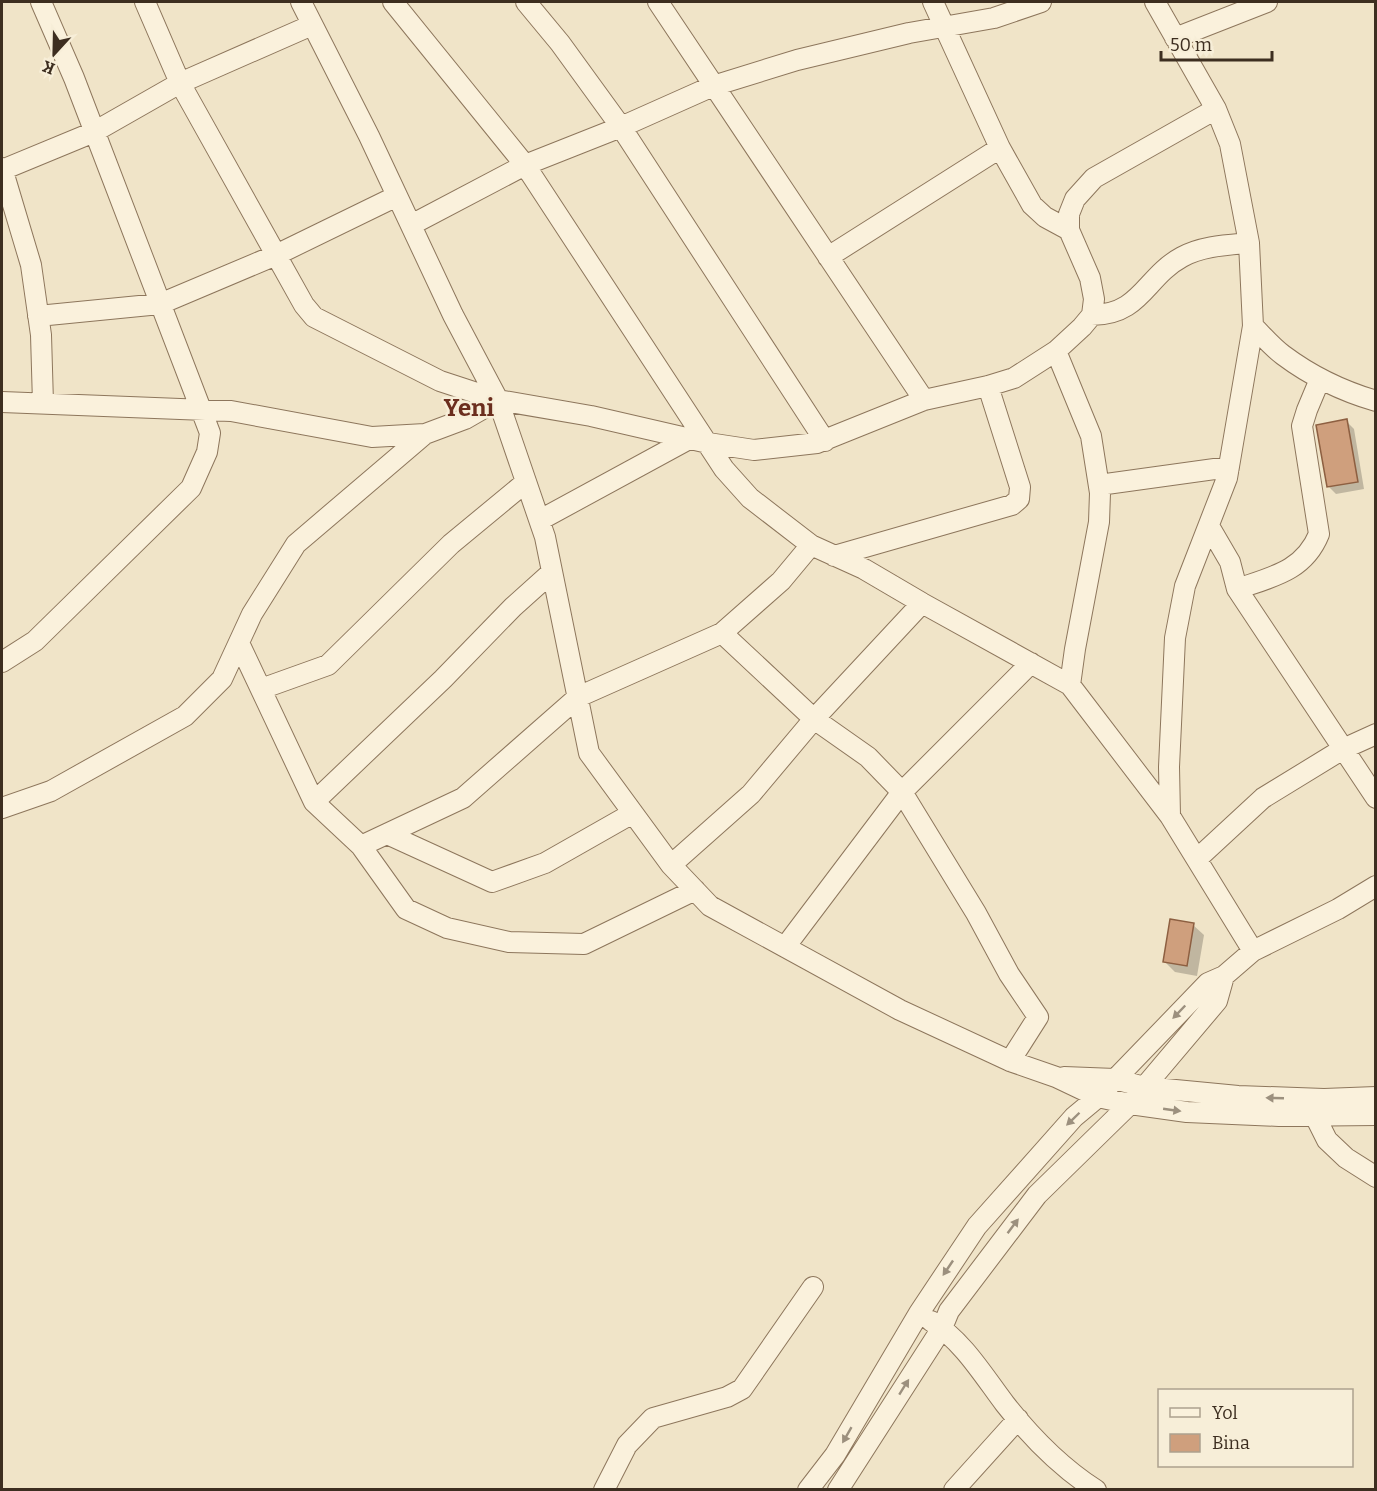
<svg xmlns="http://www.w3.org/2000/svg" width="1377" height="1491" font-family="Bitter,serif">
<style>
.shadow{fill:#0003}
.building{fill:#cf9f7d;stroke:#8d5f41;stroke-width:1.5}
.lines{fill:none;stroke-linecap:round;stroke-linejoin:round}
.minor-casing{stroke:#8d765c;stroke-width:22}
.minor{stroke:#faf1dc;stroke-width:20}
.oneway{fill:#9c907e}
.labels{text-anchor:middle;stroke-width:5;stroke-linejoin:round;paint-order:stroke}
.district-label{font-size:24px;font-weight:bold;fill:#6b2e1e;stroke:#f7eed8}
</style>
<rect width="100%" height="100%" fill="#f0e4c8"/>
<path class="shadow" d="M1346,421L1354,429L1364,489L1336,494L1328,486Z
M1193,925L1204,935L1197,976L1175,972L1164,961Z"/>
<path class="building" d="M1347,419L1358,482L1327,487L1316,425Z
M1170,919L1194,923L1187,966L1163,962Z"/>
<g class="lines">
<defs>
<path id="minor" d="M145,2L180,83L304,305L314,317L440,381L498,400L591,416L708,443L754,450L817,443L924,400L988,386L1014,378L1056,351L1082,327L1092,315L1094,299L1090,278L1069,230V214L1075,199L1094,178L1216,109
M301,2L369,136L453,315L498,400L545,537L589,753L671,865L710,906L900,1010L1010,1061L1056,1077L1098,1097L1130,1104L1187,1112L1279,1116L1376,1115
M393,2L525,165L724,469L750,498L811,545L864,569L922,603L1070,685L1170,816
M526,2L560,43L621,127L825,441
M658,2L924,400
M933,2L1000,148L1032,205L1045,217L1069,230
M1155,2L1216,109L1230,144L1249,243L1253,326L1227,478L1185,586L1175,638L1169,767L1170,816L1253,951
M1175,38L1267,2
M2,168L31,265L41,335L43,403
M2,170L94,132L180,83L312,25
M411,225L525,165L621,127L713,86L797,60L909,33L994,18L1041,2
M828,257L1000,148
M1092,315C1141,315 1145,277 1182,257C1202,246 1227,245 1249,243
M38,316L160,304L276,255L397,196
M1253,326C1263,336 1272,347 1283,355C1311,376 1342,391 1376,401
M1056,351L1091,436L1100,493L1099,522L1075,649L1070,685
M2,402L231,411L372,437L425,434L465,419L498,400
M1099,485L1229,467
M540,520L689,439
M1209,526L1230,562L1237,589L1376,798
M834,556L1012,505L1019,499L1020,487L988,386
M1237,589C1272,577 1304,571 1319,534L1302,426L1307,410L1320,379
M722,633L814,719L868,757L902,792L976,913L1009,974L1038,1017L1010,1061
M239,643L314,802L361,846L406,909L447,928L509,942L584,944L695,890
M2,662L35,641L191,488L207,452L210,433L74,78L41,2
M261,689L328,665L451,544L526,482
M314,802L443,679L513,607L552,572
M2,808L51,791L185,716L222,679L252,614L296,544L425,434
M387,834L492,882L545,863L633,813
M361,846L463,798L578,697L722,633L781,581L811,545
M1197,859L1263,798L1343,749L1376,734
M671,865L751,794L814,719L922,603
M785,947L902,792L1031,663
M1064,1077L1115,1079L1144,1087L1238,1096L1324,1099L1376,1097
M1310,1106L1327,1140L1346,1158L1376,1177
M931,1321C963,1341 983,1375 1005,1404C1031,1437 1060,1467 1096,1490
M604,1490L627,1445L653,1418L727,1397L742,1389L813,1287
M808,1490L835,1455L919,1313L977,1226L1074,1117L1098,1097L1208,983L1224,976L1253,951L1338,909L1376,886
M838,1490L942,1328L949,1311L1037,1195L1130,1104L1217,1001L1224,976
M954,1490L1018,1419"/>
</defs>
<use href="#minor" class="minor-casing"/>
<use href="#minor" class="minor"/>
</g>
<defs><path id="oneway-solid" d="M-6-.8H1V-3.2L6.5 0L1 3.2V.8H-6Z" transform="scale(1.5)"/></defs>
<g class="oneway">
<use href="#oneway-solid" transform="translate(1179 1012) rotate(134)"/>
<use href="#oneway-solid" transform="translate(1275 1098) rotate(-178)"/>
<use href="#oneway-solid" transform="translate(1172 1110) rotate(8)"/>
<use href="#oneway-solid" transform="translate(1073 1119) rotate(136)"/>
<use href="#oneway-solid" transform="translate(1013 1226) rotate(-53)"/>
<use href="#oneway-solid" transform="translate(948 1268) rotate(124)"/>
<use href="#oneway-solid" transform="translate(904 1387) rotate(-58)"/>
<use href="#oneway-solid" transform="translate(847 1435) rotate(120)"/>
</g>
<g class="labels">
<g class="district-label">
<text x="469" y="416">Yeni</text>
</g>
</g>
<rect width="1377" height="1491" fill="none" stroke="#3d2e20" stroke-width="6"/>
<rect x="1158" y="1389" width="195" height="78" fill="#f7eed8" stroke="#ada18e" stroke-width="1.5"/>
<rect x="1170" y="1408" width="30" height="9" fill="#faf1dc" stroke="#ada18e" stroke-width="1.5"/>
<text x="1212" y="1419" font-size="18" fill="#3d2e20">Yol</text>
<rect x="1170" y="1434" width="30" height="18" fill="#cf9f7d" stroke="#ada18e" stroke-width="1.5"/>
<text x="1212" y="1449" font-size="18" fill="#3d2e20">Bina</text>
<g transform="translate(54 54) rotate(202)" stroke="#f7eed8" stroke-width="4.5" paint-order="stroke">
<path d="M0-4.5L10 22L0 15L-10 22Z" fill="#3d2e20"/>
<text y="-9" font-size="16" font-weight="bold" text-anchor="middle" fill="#3d2e20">K</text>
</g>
<path d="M1161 51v9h111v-9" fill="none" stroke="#3d2e20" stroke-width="3"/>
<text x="1170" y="51" font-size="18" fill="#3d2e20" stroke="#f7eed8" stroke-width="4.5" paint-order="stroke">50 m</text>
</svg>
